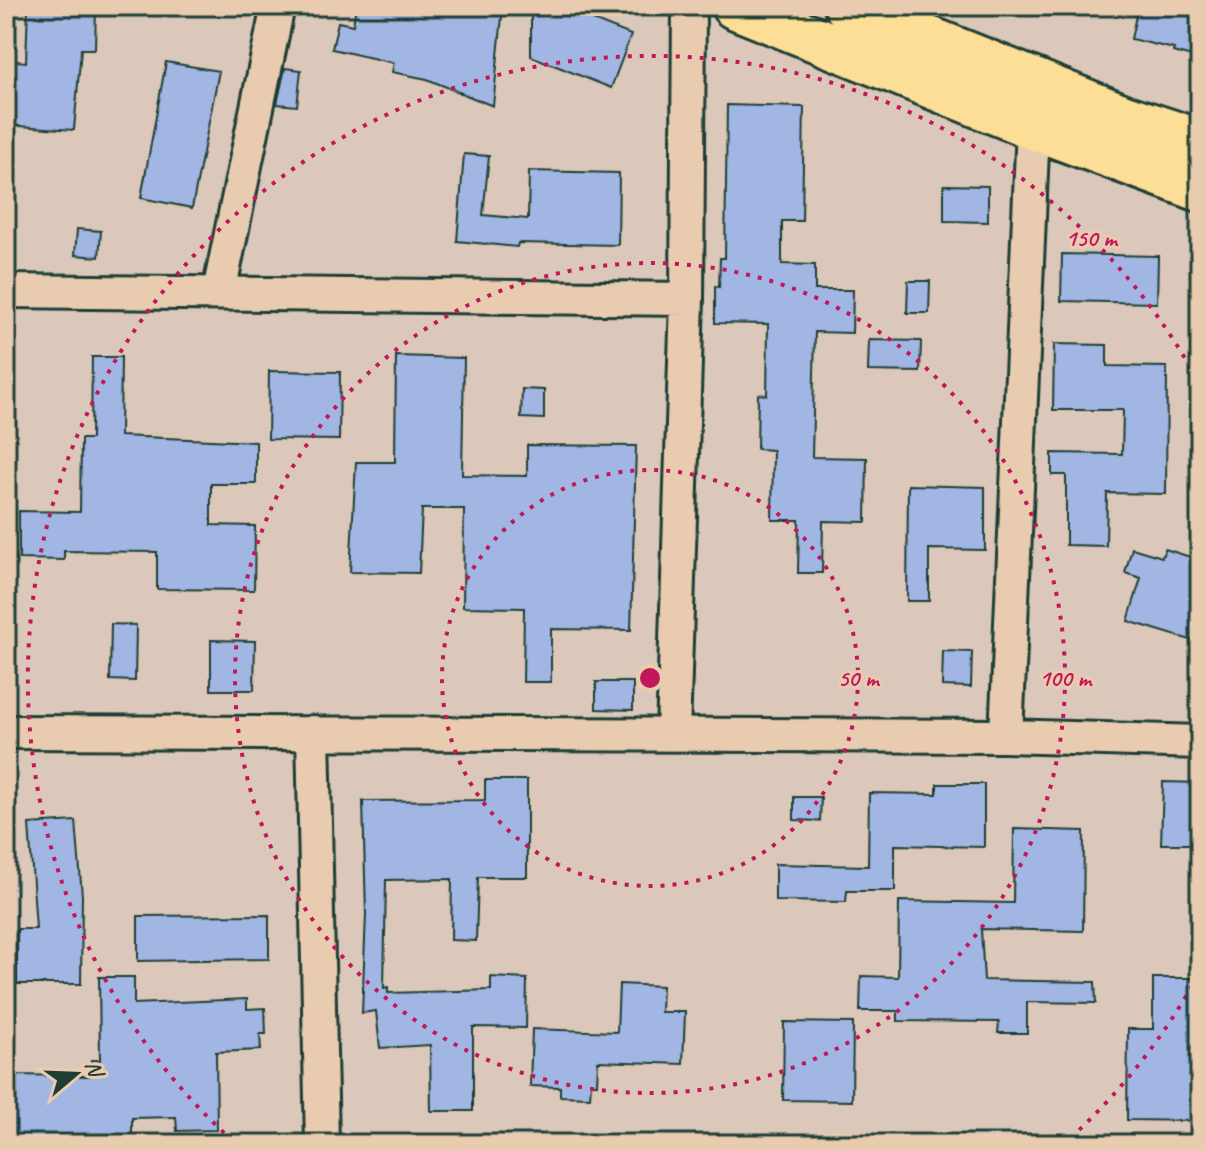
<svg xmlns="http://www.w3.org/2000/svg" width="1206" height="1150" font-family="Caveat,sans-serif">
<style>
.building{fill:#a2b6e4;stroke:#1f3d34;stroke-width:2}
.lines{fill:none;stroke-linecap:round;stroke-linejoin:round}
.street-casing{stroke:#1f3d34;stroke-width:38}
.primary-casing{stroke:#1f3d34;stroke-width:50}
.street{stroke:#e9ccb0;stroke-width:32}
.primary{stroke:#fdde96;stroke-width:44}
.ring{fill:none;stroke:#c2185b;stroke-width:4;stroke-dasharray:4 8}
.centre{fill:#c2185b;stroke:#e9ccb0;stroke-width:4}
.ring-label{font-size:24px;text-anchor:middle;font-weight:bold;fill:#c2185b;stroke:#e9ccb0;stroke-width:6;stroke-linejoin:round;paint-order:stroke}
</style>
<rect width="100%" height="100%" fill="#dbc8ba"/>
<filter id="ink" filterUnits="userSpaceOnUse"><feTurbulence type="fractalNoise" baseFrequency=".0125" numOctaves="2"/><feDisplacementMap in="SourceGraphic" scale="16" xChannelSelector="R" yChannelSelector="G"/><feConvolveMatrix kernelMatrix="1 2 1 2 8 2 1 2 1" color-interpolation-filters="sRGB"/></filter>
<g filter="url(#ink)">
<path class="building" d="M28,6H96L95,49H81L74,130L6,125V60L26,62Z
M356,6H503L493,106L427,79L392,72L394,63L332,49L338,22L353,25Z
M531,6H558L631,35L611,88L531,56Z
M1138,6H1161L1200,15L1196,58L1173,52L1174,49L1131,39Z
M166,62L219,71L192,208L141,198Z
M285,68L301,70L297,106L277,104Z
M727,105L804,107L802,221H782V264L815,265V290H853L852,333L815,332L812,457L867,458L866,522L823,521L822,573H798L799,520H772L773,450L757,449L758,394L767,395L768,324L715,323V286L719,287L720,258H725Z
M464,154L489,156L483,215L528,219L529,171L619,173L618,245L518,243L517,247L457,241Z
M944,185L988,186V222L944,221Z
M77,229L101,231L99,257L75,255Z
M1062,254L1158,256L1157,303L1061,301Z
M908,281H930L929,313H907Z
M869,340L921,341L920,372L868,371Z
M1054,344L1107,345V366L1167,367L1166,494L1107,493L1106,546L1066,545V475H1052V453L1122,454L1123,410H1053Z
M396,356L464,358L462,475L527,476V445L636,446L631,630L551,629V682H523L524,608L463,607L464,509H422L419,573L350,572L356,462H395Z
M92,357H121L120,436L256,442V484H211V525L255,526L254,590L157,589V552L64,551V560L19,559V511L80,512L81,439H91Z
M269,371L340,372L339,440L268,439Z
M522,389L544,390V419L521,418Z
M908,485L985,487V550L929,549V601H907Z
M1132,548L1162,557L1165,549L1200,560V582L1192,607L1200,608V643L1128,621L1141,578L1125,573Z
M111,624L136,625L135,681L110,680Z
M211,640L255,641L254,690H211Z
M943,651L972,652L971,687L942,686Z
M596,682H633V710L596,709Z
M485,780H527V877H478L476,941L451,940L452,879L386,880L384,988L388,987V993L491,990V977L527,979L526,1028L473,1027V1111H431L430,1045L380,1048L376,1011L362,1013L366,914L363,801L485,800Z
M1163,782L1200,783V844H1161Z
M937,784H984V847L895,845V891H847L846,902L775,901V864L868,866L869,793L937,794Z
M794,797H821L820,821L794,820Z
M76,821L82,896L81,984H17V929H36L29,824Z
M1014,829L1084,831L1083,931L981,929L984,980L1095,982L1096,1003L1027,1002V1033H998L999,1022L898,1021V1011H860L861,976L898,977L899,901L1013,903Z
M269,915V959L138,961V916Z
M99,977H134V1004L247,999V1009L265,1008L266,1034H260L261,1050L216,1052L217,1130L177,1131L176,1117L132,1118V1144H6V1075L90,1076L91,1060H100Z
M1153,978H1200V1121L1127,1120L1128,1029H1153Z
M619,984L662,986L661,1012H685L683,1064L598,1061L597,1084H591L590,1097L560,1096V1087L530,1086L532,1029L617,1032Z
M784,1022L853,1023L852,1101L783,1100Z"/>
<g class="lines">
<defs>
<path id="street" d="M6,291L687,299
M219,292L278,6
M6,732L1006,736L1200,742
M313,732L322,1144
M673,734L687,299L689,6
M1006,736L1033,127"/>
<path id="primary" d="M734,6L1033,127L1200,189
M847,6L1124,117L1200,142"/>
</defs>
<use href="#street" class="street-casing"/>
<use href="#primary" class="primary-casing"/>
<use href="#street" class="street"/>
<use href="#primary" class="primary"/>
</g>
</g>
<g class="ring">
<circle cx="650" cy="678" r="208"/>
<circle cx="650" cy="678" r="415"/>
<path d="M1198 975A623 623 0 0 1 1067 1141M233 1141A623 623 0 1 1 1198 381"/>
</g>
<circle cx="650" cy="678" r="12" class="centre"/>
<g class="ring-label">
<text x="1091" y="246">150 m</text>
<text x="858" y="686">50 m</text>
<text x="1065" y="686">100 m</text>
</g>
<rect width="1206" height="1150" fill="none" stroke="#e9ccb0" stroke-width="32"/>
<rect x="16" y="16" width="1174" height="1118" fill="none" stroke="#1f3d34" stroke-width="3" filter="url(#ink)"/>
<g transform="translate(76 1074) rotate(71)" stroke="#e9ccb0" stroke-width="6" paint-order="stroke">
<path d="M0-6L14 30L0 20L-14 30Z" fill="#1f3d34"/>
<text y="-12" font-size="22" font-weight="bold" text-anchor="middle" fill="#1f3d34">N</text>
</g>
</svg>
